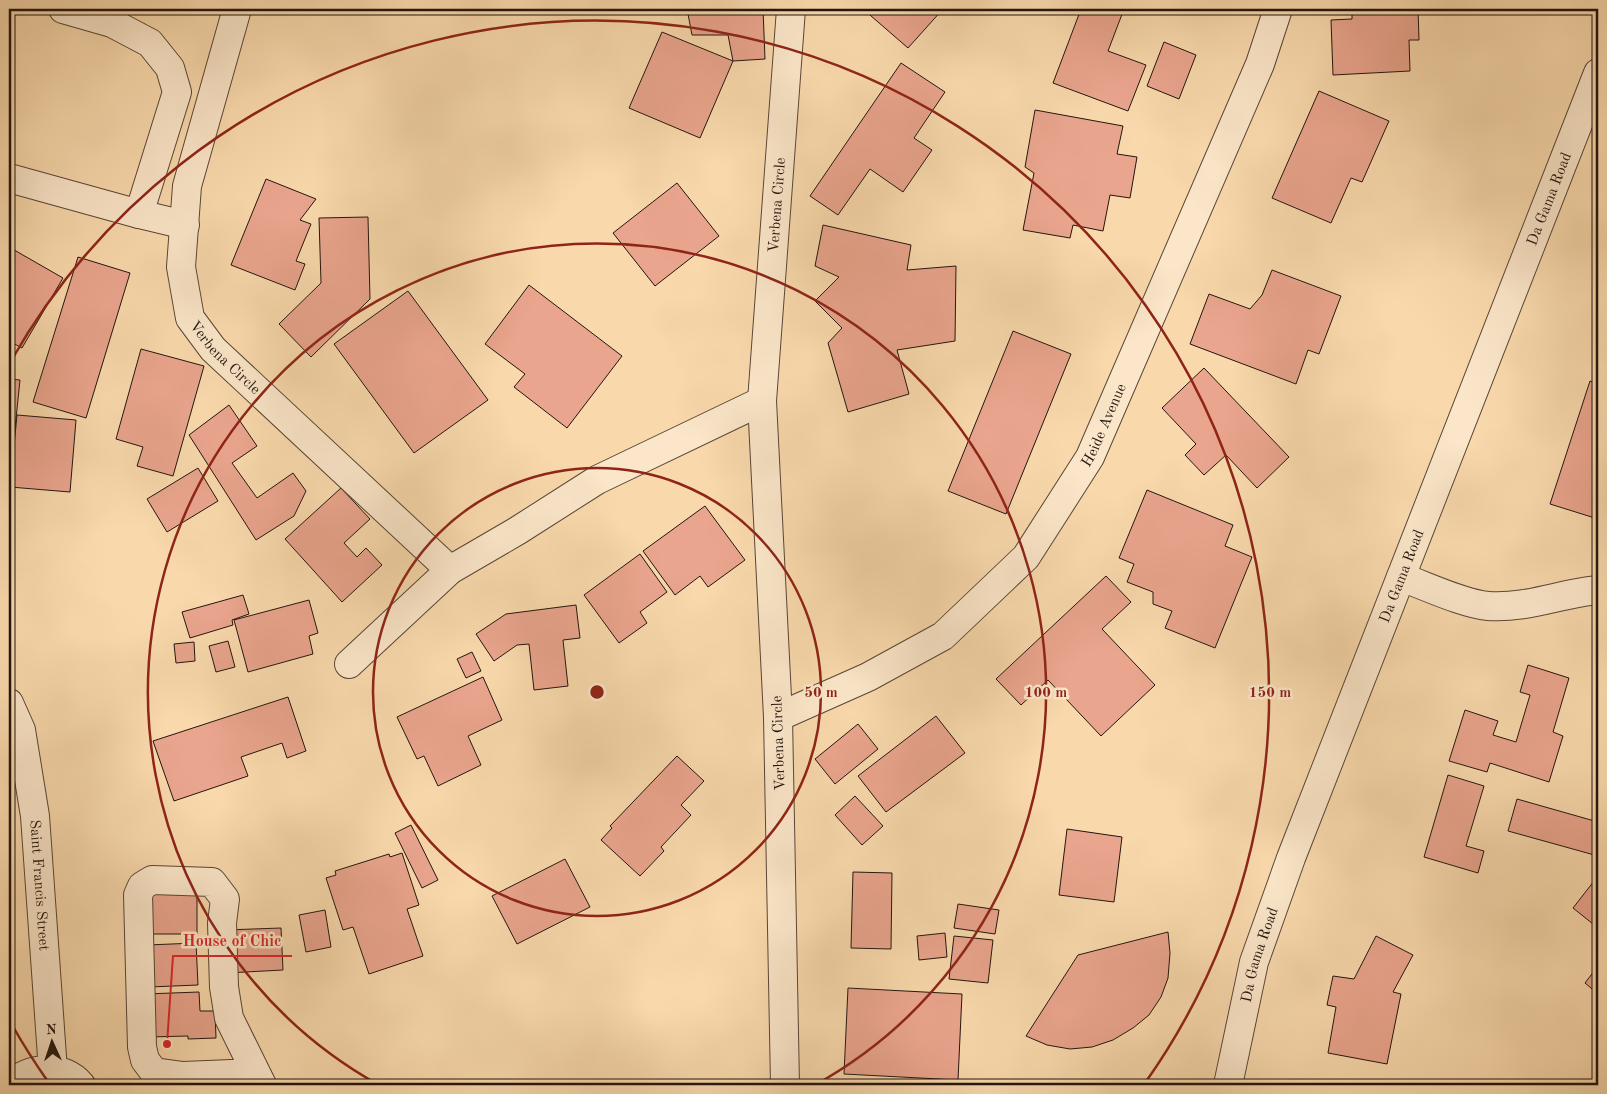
<svg xmlns="http://www.w3.org/2000/svg" width="1607" height="1094" font-family="'Old Standard TT',serif">
<style>
.building{fill:#eaa58e;stroke:#23150e}
.lines{fill:none;stroke-linecap:round;stroke-linejoin:round}
.minor-casing{stroke:#584636;stroke-width:30}
.minor{stroke:#fbe6c9;stroke-width:28}
.ring{fill:none;stroke:#8f2418;stroke-width:2.5}
.labels{text-anchor:middle;stroke-width:5;stroke-linejoin:round;paint-order:stroke}
.street-label{font-size:15px;fill:#23150e;stroke:#fbe6c9}
.centre{fill:#8f2418;stroke:#fbe6c9;stroke-width:2.5}
.ring-label{font-size:15px;text-anchor:middle;font-weight:bold;fill:#8f2418;stroke:#fbe6c9;stroke-width:5;stroke-linejoin:round;paint-order:stroke}
.leader{fill:none;stroke:#d62828;stroke-width:2}
.callout-dot{fill:#d62828;stroke:#fbe6c9;stroke-width:2}
.callout-label{font-size:16px;text-anchor:middle;font-weight:bold;fill:#d62828;stroke:#fbe6c9;stroke-width:5;stroke-linejoin:round;paint-order:stroke}
</style>
<rect width="100%" height="100%" fill="#f9d9ac"/>
<filter id="stains"><feTurbulence type="fractalNoise" baseFrequency=".004" numOctaves="4"/><feColorMatrix values="0 0 0 0 .2 0 0 0 0 .09 0 0 0 0 .02 0 0 0 .5 -.17"/></filter>
<radialGradient id="worn" r=".72"><stop offset=".6" stop-color="#630" stop-opacity="0"/><stop offset="1" stop-color="#630" stop-opacity=".3"/></radialGradient>
<path class="building" d="M687,9H763L765,59L733,61L728,35H692Z
M863,9H943L908,48Z
M1081,9H1124L1108,51L1146,65L1128,111L1053,83Z
M1352,9H1418L1419,40H1409L1410,71L1333,75L1331,20L1352,19Z
M662,32L733,61L700,138L629,108Z
M1164,42L1196,55L1179,99L1147,86Z
M901,63L945,92L914,138L932,150L903,192L870,169L838,215L810,196Z
M1319,91L1389,121L1362,182L1351,178L1331,223L1272,198Z
M1035,110L1123,126L1117,154L1137,157L1130,198L1110,195L1103,231L1073,225L1070,238L1023,230L1034,173L1025,167Z
M266,179L316,199L300,220L311,224L296,261L305,264L295,290L231,265Z
M677,183L719,236L655,286L613,233Z
M368,217L370,299L311,357L279,324L321,283L319,218Z
M823,225L911,245L907,270L956,266L955,341L897,350L909,394L848,412L828,343L842,328L815,301L839,277L815,266Z
M9,247L63,278L22,348L9,341Z
M78,257L130,273L86,418L33,402Z
M1272,270L1341,296L1319,354L1308,350L1296,384L1190,344L1209,294L1250,309L1262,295Z
M529,285L622,356L567,428L514,387L525,374L485,344Z
M408,291L488,400L414,453L334,344Z
M1013,331L1071,354L1006,514L948,491Z
M141,349L204,366L173,476L137,466L143,447L116,439Z
M1204,368L1289,457L1257,488L1226,455L1204,475L1185,455L1196,444L1162,408Z
M9,379L20,380L14,438L9,437Z
M1590,381L1598,384V519L1550,504Z
M229,405L257,446L232,463L257,498L293,473L306,491L294,516L256,540L189,435Z
M17,415L76,420L70,492L10,487Z
M198,468L218,501L167,532L147,499Z
M341,488L370,519L344,543L357,557L366,548L382,565L342,602L285,539Z
M1147,490L1233,525L1225,546L1252,557L1215,648L1165,628L1172,611L1153,604V592L1127,582L1134,564L1119,558Z
M705,506L745,560L708,587L700,576L675,595L643,551Z
M640,554L667,592L640,612L647,623L619,643L584,595Z
M1106,576L1131,602L1102,629L1155,685L1101,736L1048,680L1021,705L996,679Z
M243,595L249,614L232,620L233,625L190,638L182,612Z
M309,600L318,633L309,636L313,654L248,672L234,620Z
M576,605L580,638L563,640L568,686L534,690L529,644L517,645L494,661L476,634L506,614Z
M228,641L235,667L216,672L209,646Z
M194,642L195,661L176,663L174,644Z
M472,652L481,671L466,678L457,659Z
M1528,665L1569,678L1553,732L1563,736L1549,782L1490,763L1487,772L1449,761L1465,710L1498,721L1493,735L1516,742L1530,695L1520,692Z
M483,677L502,720L468,736L481,765L438,786L424,756L417,759L397,717Z
M288,697L306,751L287,758L282,743L241,757L248,776L174,801L153,741Z
M936,716L965,753L886,812L858,776Z
M858,724L878,749L835,784L815,759Z
M677,756L704,781L681,805L691,815L661,847L664,851L640,876L601,840L612,828L610,826Z
M1448,775L1484,786L1466,846L1484,851L1478,873L1424,857Z
M855,796L883,826L862,845L835,815Z
M1517,799L1598,822V856L1508,831Z
M411,825L438,880L422,888L395,833Z
M1067,829L1122,837L1114,902L1059,895Z
M402,853L419,905L407,909L423,956L369,974L353,927L343,930L326,878L336,875L335,871L389,854L390,857Z
M565,859L590,907L517,944L492,896Z
M853,872L892,873L891,949L851,948Z
M1598,876V928L1573,908Z
M149,889H197V934H150Z
M958,904L999,910L995,934L954,928Z
M325,910L331,947L306,952L299,915Z
M281,928L283,970L227,973L225,930Z
M1168,932L1170,953L1168,978L1161,997L1149,1015L1133,1028L1113,1040L1092,1047L1070,1049L1047,1045L1026,1036L1078,955Z
M945,933L947,957L919,960L917,936Z
M954,936L993,940L988,983L949,979Z
M1376,936L1413,955L1393,992L1401,994L1387,1064L1328,1053L1336,1007L1327,1005L1333,976L1354,979Z
M196,943L198,985L149,987L147,945Z
M1598,966V994L1585,983Z
M848,988L962,994L958,1080L844,1074Z
M199,992L200,1011H215L216,1038L188,1039V1036L147,1037L145,994Z"/>
<g class="lines">
<defs>
<g id="minor">
<path d="M63,9L112,23L150,43L170,68L177,92L139,214L185,225"/>
<path id="s1" d="M237,9L187,186L181,267L190,318L213,349L450,570"/>
<path d="M9,178L139,214"/>
<path d="M1401,577C1426,586 1464,604 1488,606C1526,609 1562,593 1598,590"/>
<path d="M349,664L450,570L517,531L597,480L762,401"/>
<path id="s2" d="M9,703L21,730L35,816L53,1071"/>
<path id="s3" d="M778,717L868,677L943,636L1026,557L1090,457L1260,64L1278,9"/>
<path d="M256,1073L183,1076L154,1072L145,1060L142,1047L138,895L142,886L152,880L212,882L225,899L222,923L224,987L229,1018L262,1085"/>
<path d="M10,1085C29,1067 63,1063 81,1085"/>
<path id="s4" d="M785,1085L778,717L762,401L791,9"/>
<path id="s5" d="M1228,1085L1254,962L1291,858L1598,73"/>
</g>
</defs>
<use href="#minor" class="minor-casing"/>
<use href="#minor" class="minor"/>
</g>
<g class="ring">
<circle cx="597" cy="692" r="224"/>
<path d="M379 1085A449 449 0 1 1 815 1085"/>
<path d="M49 1083A673 673 0 0 1 11 1023M11 361A673 673 0 1 1 1145 1083"/>
</g>
<g class="labels">
<g class="street-label">
<text dy="5" stroke="none"><textPath href="#s5" startOffset="944">Da Gama Road</textPath></text>
<text dy="5" stroke="none"><textPath href="#s4" startOffset="881">Verbena Circle</textPath></text>
<text dy="5" stroke="none"><textPath href="#s1" startOffset="370">Verbena Circle</textPath></text>
<text dy="5" stroke="none"><textPath href="#s3" startOffset="452">Heide Avenue</textPath></text>
<text dy="5" stroke="none"><textPath href="#s5" startOffset="539">Da Gama Road</textPath></text>
<text transform="translate(778 743) rotate(-92)" y="5">Verbena Circle</text>
<text dy="5" stroke="none"><textPath href="#s2" startOffset="186">Saint Francis Street</textPath></text>
<text dy="5" stroke="none"><textPath href="#s5" startOffset="134">Da Gama Road</textPath></text>
</g>
</g>
<circle cx="597" cy="692" r="8" class="centre"/>
<g class="ring-label">
<text x="821" y="697">50 m</text>
<text x="1046" y="697">100 m</text>
<text x="1270" y="697">150 m</text>
</g>
<path class="leader" d="M167 1044L173 956H292"/>
<circle class="callout-dot" cx="167" cy="1044" r="5"/>
<g class="callout-label">
<text x="232" y="946">House of Chic</text>
</g>
<rect width="1607" height="1094" fill="none" stroke="#f9d9ac" stroke-width="30"/>
<rect x="10" y="10" width="1587" height="1074" fill="none" stroke="#23150e" stroke-width="2.5"/>
<rect x="15" y="15" width="1577" height="1064" fill="none" stroke="#23150e"/>
<g transform="translate(52 1042) rotate(357)" stroke="#fbe6c9" stroke-width="4" paint-order="stroke">
<path d="M0-4L9 19L0 12L-9 19Z" fill="#23150e"/>
<text y="-8" font-size="14" font-weight="bold" text-anchor="middle" fill="#23150e">N</text>
</g>
<rect width="100%" height="100%" filter="url(#stains)"/>
<rect width="100%" height="100%" fill="url(#worn)"/>
</svg>
